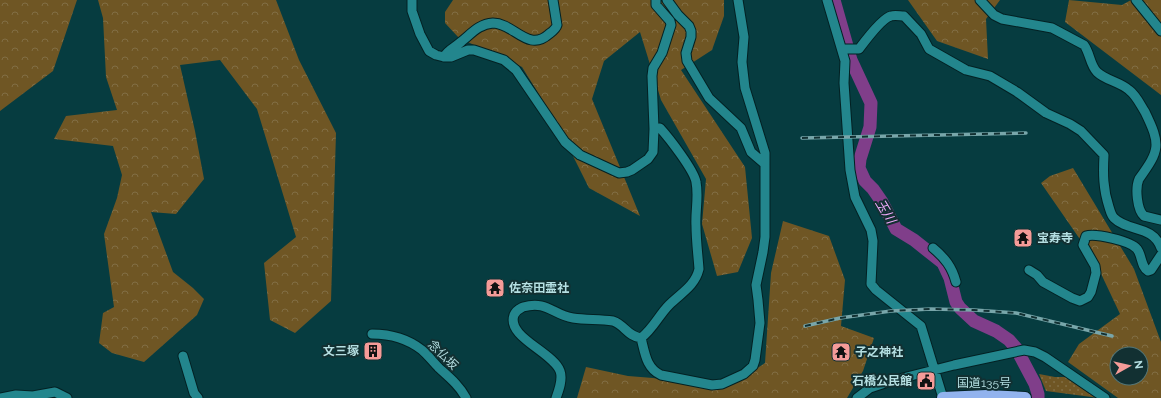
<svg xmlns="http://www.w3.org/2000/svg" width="1161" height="398" font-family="Raleway,'Noto Sans JP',sans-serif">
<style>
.forest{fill:url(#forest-crowns);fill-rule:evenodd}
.park{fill:url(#park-dots)}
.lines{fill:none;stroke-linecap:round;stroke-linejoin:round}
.river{stroke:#803e8a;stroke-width:13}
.minor-casing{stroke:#032123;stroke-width:11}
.highway-casing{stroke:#032123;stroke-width:14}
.minor{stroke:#23868d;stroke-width:9}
.highway{stroke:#92b3ee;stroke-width:12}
.rail-casing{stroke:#78a6aa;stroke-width:3.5}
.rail{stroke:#123032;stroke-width:2;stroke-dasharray:6;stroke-linecap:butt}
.labels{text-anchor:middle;stroke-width:4;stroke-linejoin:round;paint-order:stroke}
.poi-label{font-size:12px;font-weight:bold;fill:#b5dfe2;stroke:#123032;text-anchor:start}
.street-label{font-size:12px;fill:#b5dfe2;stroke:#123032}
.water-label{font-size:13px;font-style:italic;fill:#f0aafb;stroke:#123032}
</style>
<defs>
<pattern id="forest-crowns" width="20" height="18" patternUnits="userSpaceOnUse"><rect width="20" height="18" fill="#6f5624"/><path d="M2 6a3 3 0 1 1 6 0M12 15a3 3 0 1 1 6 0" fill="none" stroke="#816e44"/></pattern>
<pattern id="park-dots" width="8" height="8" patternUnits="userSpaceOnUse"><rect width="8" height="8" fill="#6f5624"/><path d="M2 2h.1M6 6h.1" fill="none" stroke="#816e44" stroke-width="1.8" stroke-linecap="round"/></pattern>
</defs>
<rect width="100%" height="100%" fill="#063c40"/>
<path class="forest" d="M0,0H77L53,71L0,111Z
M98,0H276L299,60L336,133L331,301L295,333L270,320L264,263L296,237L257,109L220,60L180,65L195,131L204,179L176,214L151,212L173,272L193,288L204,299L197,315L144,362L112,353L99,343L103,313L114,307L104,234L117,198L122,175L113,146L54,139L66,116L117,110L106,77L103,18Z
M453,0H724V16L712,50L681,70L745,167L752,238L738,272L717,276L702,224L706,179L661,100L640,32L604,61L592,99L640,216L589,188L555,120L522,67L459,38L445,23V12Z
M908,0H1000L986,19L988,59L937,41Z
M1069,0L1122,5L1131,0H1161V95L1065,22Z
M1073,168L1134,269L1161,342V398H1118L1068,362L1079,344L1120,314L1095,261L1041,183L1050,176ZM1117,354H1141V378H1117Z
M783,221L829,236L845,280L841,326L874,338L863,371L847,398H577L586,367L628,376L653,378L698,385L745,376L765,363L771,273Z"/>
<path class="park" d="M1039,374L1055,377H1067L1099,398L1046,391Z"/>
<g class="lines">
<path class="river" d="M834,0L851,60L871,103L870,127L860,159L859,168L865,181L873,189L882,202L896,229L914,240L943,263L950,278L956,302L960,308L974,321L996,331L1009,340L1016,348L1035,384L1038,394V398"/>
<defs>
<path id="minor" d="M412,0V11L420,34L429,51L436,55L444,57H451L468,50H474L504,60L516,70L565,142L580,155L619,173L627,172L632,170L648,159L653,152L654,129L652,76L653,68L662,53L671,25L670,21L656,5V0
M667,0L678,15L689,26L691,31V37L686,53L687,61L709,98L741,128L751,152L765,164
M827,0L845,61L844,83L850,170L855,197L871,230L873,241L871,284L876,290L921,326L943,398
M980,0L994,15L1002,19L1052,28L1084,45C1090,53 1090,65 1097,72C1105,80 1120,82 1129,90C1136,95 1140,104 1145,112C1161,145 1160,150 1139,179C1135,188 1137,210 1144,216L1161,220
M1136,0L1161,31
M842,49H859C865,41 882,18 891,16C895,15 900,16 904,16L921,34L929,49L966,70L990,76L1017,92L1046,113L1070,124L1081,131L1104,155C1103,173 1103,189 1109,207C1110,210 1111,215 1114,218C1128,232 1153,225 1161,248
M444,57C447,50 456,47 462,41C472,33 479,24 493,23C514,23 528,53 549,34C553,31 556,29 557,25L553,0
M933,248C945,258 952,267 956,282
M1029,270L1037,275L1043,282L1072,298L1080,301L1088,297L1091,292L1096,273L1095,266L1083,245L1086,236C1095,233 1131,241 1137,249C1142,255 1141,267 1148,271L1151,270L1161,255
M372,334C390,334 408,339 422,350C428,355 433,362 439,368C449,377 460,386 466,398
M641,338C645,353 646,368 661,375L712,385L722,384L744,374L753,366L755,360L760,323L758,300L756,285L763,252L765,237V153L745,88L742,62L744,37L738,0
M183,356L194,393L198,398
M1,398L16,395L33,396L55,392L67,398
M556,398C559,390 563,379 560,371C553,352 506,337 514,315C516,310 519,309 523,307C547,300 553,315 573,318C586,320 599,319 613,321C625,325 627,336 641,338C653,329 659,315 669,305C681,293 695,286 699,269C698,255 696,240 696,226C695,211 699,197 696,182C694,170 669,138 660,128L654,129
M857,398L870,388L891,381L954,365L1024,350L1035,352L1045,357L1105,398"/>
<path id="highway" d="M943,398L987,396L1025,398"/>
</defs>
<use href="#minor" class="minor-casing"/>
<use href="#highway" class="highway-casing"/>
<use href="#minor" class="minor"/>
<use href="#highway" class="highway"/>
<defs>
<path id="rail" d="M802,138L1026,133
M805,326L840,318L891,311L931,309L974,310L1016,313L1112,336"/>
</defs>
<use href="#rail" class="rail-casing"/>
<use href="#rail" class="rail"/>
</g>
<defs>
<symbol id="temple-square" viewBox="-11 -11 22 22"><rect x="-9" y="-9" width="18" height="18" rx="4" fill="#f59b98" stroke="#123032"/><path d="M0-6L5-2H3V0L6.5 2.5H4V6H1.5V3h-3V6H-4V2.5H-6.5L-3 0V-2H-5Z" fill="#111"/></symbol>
<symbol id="building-square" viewBox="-11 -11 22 22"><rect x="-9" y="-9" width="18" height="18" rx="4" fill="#f59b98" stroke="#123032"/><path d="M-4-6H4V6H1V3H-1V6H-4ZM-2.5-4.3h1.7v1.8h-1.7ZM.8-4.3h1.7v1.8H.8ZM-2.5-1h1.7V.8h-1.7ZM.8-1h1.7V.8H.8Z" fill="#111"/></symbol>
<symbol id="civic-square" viewBox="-11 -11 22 22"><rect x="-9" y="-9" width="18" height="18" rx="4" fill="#f59b98" stroke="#123032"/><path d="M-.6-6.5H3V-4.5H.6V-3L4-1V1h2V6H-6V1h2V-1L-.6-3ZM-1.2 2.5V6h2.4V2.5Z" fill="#111"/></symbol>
</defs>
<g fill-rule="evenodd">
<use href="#temple-square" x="1012" y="227" width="22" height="22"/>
<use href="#temple-square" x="484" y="277" width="22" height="22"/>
<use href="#building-square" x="362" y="340" width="22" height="22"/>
<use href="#temple-square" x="830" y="341" width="22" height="22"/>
<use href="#civic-square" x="915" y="370" width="22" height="22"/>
</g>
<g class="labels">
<g class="poi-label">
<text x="1037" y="242">宝寿寺</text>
<text x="509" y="292">佐奈田霊社</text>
<text x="359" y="355" text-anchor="end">文三塚</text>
<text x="855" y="356">子之神社</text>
<text x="912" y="385" text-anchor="end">石橋公民館</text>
</g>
<g class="street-label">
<text transform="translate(443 355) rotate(44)" y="4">念仏坂</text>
<text x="984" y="387">国道135号</text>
</g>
<g class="water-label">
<text transform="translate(886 211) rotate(59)" y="5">玉川</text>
</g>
</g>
<g transform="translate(1129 366) rotate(82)"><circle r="19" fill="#123032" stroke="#537678"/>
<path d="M0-3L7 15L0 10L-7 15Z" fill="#f59b98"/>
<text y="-6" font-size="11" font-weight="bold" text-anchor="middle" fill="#b5dfe2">N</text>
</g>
</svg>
